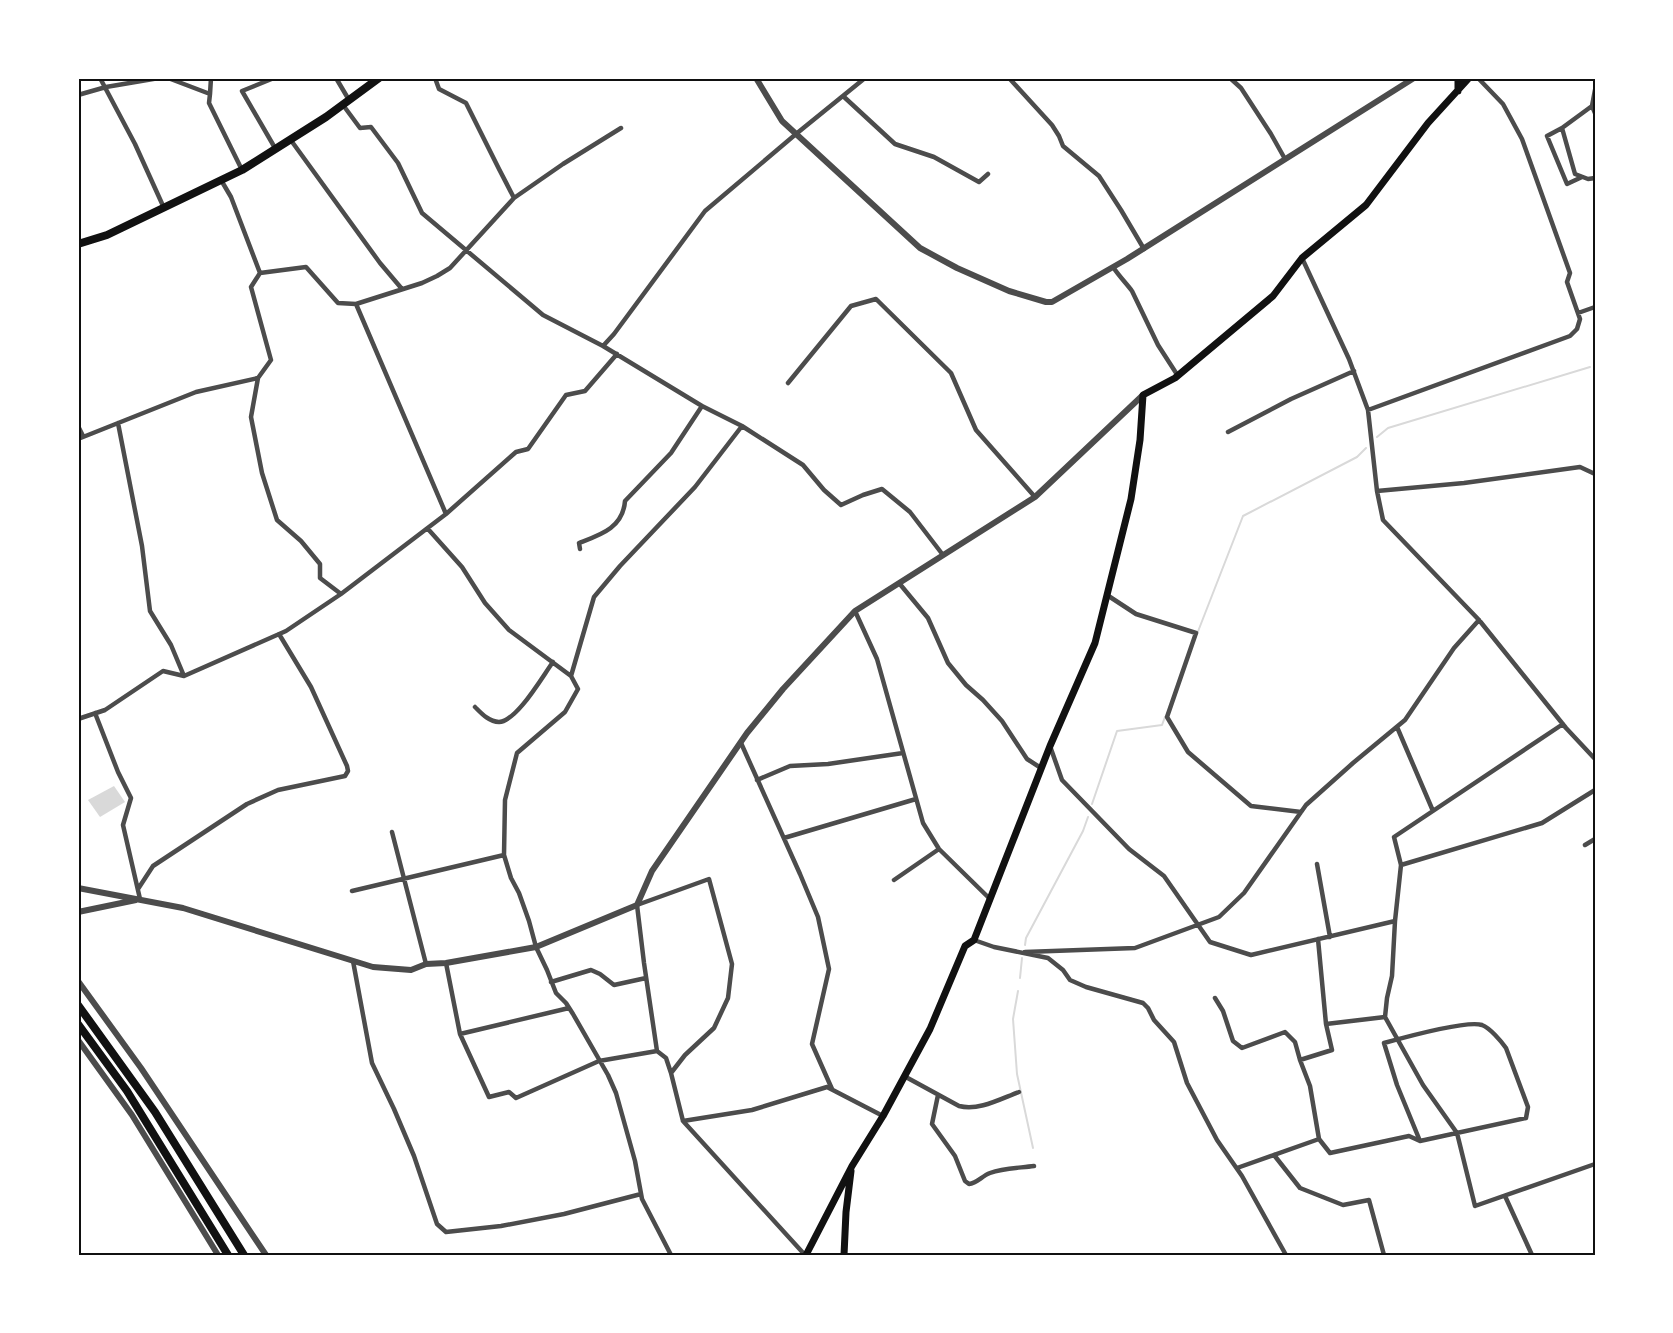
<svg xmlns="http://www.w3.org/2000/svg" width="1673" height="1333" font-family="Inter,sans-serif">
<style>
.water{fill:#d9d9d9}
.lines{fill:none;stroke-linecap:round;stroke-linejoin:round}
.stream{stroke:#d9d9d9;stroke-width:2}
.minor{stroke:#4c4c4c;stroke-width:4.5}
.tertiary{stroke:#4c4c4c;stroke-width:6}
.secondary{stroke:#111;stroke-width:7}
.primary{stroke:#111;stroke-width:8}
.trunk{stroke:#111;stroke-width:8}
.neatline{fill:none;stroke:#111;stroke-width:2}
</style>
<rect width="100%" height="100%" fill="#fff"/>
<path class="water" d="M114,786L125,802L100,817L88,800Z"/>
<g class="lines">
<path class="stream" d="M1377,437L1388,428L1590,367
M1197,634L1243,516L1357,457L1366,448
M1092,804L1117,731L1162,725L1165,717
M1025,945L1026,938L1083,831L1088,817
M1020,978L1022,958
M1018,991L1013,1019L1017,1074L1033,1148"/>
<path class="minor" d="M100,78L135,144L164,208
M168,78L210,94L211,78
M274,78L242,91L275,148
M336,78L349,100
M435,78L439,89L466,103L499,169L514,198
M1009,78L1052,125L1059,136L1063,146L1099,176L1121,210L1144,249
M1230,78L1241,88L1271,134L1285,159
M1595,90L1592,106L1595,113
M210,94L209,103L242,170
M78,95L106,87L159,78
M843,96L895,144L934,157L979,182L988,174
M343,105L360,128L371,127L398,163L422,213L543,315L603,346
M1592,106L1562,128L1575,174L1588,179L1595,178
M1562,128L1547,136L1567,184L1582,177
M290,139L380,263L402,289
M221,180L231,197L260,273L306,267L338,303L356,304L422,283L437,276L450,268L514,198L563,164L621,128
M1302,258L1349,359L1368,410L1377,491L1383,520L1479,620L1566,728L1595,759
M1113,267C1119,276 1126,283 1132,291L1158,345L1178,376
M260,273L251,287L271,360L258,378L251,417L262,473L277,520L301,541L320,564V578L341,594
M356,304L446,514
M1578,313L1595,307
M788,383L851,306L876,299L951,373L976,430L1035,497
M702,406L603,346L614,334L705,211L796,134L865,78
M1368,410L1570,336L1577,329L1580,319L1567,282L1570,273L1522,139L1503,104L1478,78
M118,423L142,546L150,611L171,645L184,676
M78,426L83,436
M1228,432L1291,399L1354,371
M78,439L196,392L258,378
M1377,491L1464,483L1580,467L1595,474
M428,529L462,567L485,603L509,630L571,676L594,597L620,566L695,487L742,426
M580,549L579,543C600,535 623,528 625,501L671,453L702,406L742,426L803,465L824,490L841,505L863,495L882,489L910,512L943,555
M899,583L928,618L948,663L966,685L983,700L1002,721L1027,759L1041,768
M1107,595L1136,614L1196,633L1167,717L1188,752L1251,806L1301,812
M855,611L877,659L923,823L939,849L990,899
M571,676L578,689L565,712L517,753L505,800L504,855L511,878L519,893L529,921L536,947L547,970L556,993L566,1003L573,1014L608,1075L616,1093L635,1161L642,1199L671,1255
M475,707C481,713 489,722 499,722C517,721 542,677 553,662
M95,713L118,772L131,798L123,825L140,899
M78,719L105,710L163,671L184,676L286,631L341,594L446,514L516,452L528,449L566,395L585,391L617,354
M1397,727L1433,811
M741,743L800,874L818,917L829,969L812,1044L832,1089
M1050,746L1062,780L1129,849L1164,876L1210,942L1251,955L1395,921
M757,780L790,766L828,764L903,753
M1595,790L1542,823L1401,865L1395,921L1392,976L1387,998L1385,1017L1423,1085L1457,1133L1475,1206L1595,1164
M392,832L426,964
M784,838L916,799
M1585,845L1595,839
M1317,864L1330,937
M1401,865L1394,837L1563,724
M894,880L939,849
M138,889L153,866L247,804L278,790L345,776L348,771L347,766L311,687L279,634
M352,891L504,855
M1318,939L1326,1024L1385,1017
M974,940L994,947L1048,958L1063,970L1070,980L1086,987L1143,1003L1148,1008L1154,1020L1174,1042L1187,1083L1217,1140L1242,1176L1286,1255
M1025,952L1135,948L1219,917L1244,893L1306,805L1353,763L1405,720L1454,648L1479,620
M353,961L372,1063L394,1109L414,1156L437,1224L446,1232L501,1226L564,1214L641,1194
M446,963L460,1034L569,1008
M551,982L591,970L600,974L614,985L646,978
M1215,998L1223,1011L1233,1041L1242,1048L1285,1032L1295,1042L1300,1060L1310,1086L1319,1139
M460,1034L489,1097L509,1092L516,1098L599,1061L657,1051L666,1058L671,1073L683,1121L752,1110L827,1087L883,1116
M657,1051L644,963L637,905L709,879L732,964L728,998L714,1028L685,1055L671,1073
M1300,1060L1332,1050L1326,1024
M904,1076L959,1106C979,1111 1000,1099 1019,1092
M938,1095L932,1124L955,1156L965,1181L969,1184C977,1183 982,1176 990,1173C1004,1168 1019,1168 1034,1166
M683,1121L805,1255
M1274,1155L1300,1188L1343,1205L1369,1200L1384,1255
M1237,1168L1319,1139L1330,1153L1409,1136L1420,1141L1526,1118L1528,1107L1506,1048C1501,1041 1490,1028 1482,1025C1467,1020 1402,1038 1384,1043L1397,1085L1420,1141
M1505,1196L1532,1255"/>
<path class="tertiary" d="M756,78L782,121L920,248L957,268L1009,291L1046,302H1052L1127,259L1414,78
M78,888L183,908L373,967L411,970L426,964L446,963L536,947L637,905L652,871L747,733L783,689L855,611L1035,497L1143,395
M78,912L136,900
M78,981L141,1068L266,1255
M78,1040L132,1115L218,1255"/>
<path class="secondary" d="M1458,78V91
M806,1255L852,1166L883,1116L930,1029L965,946L974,940L1050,746L1095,643L1131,499L1140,440L1143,395L1175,378L1273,296L1302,258L1366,205L1428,123L1469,78
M844,1255L846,1212L851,1171"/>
<path class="primary" d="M78,244L107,235L242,170L326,117L379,78"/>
<path class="trunk" d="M78,1005L155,1112L244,1255
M78,1024L127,1091L228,1255"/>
</g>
<rect width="1673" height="1333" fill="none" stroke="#ffffff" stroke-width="159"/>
<rect x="80" y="80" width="1514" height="1174" class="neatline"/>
</svg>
